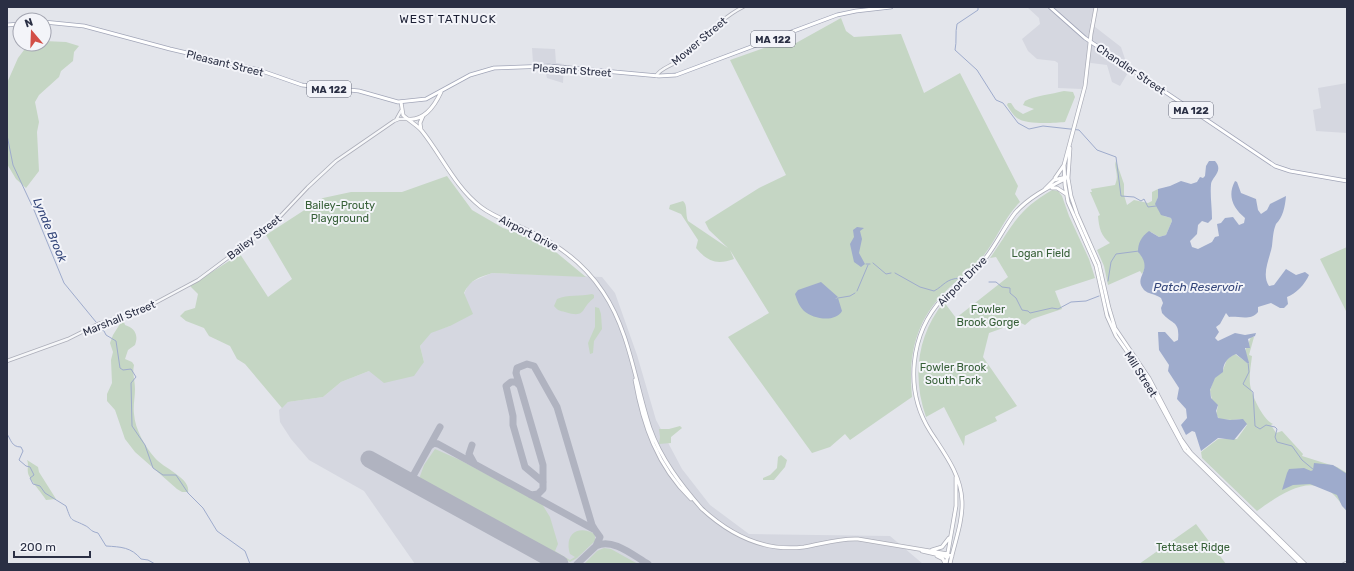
<svg xmlns="http://www.w3.org/2000/svg" width="1354" height="571" font-family="Rubik,sans-serif">
<style>
.built{fill:#d5d7e0}
.green{fill:#c5d6c4}
.water{fill:#9eabcc}
.lines{fill:none;stroke-linecap:round;stroke-linejoin:round}
.stream{stroke:#9eabcc;stroke-width:1}
.taxiway{stroke:#b0b3c0;stroke-width:7}
.runway{stroke:#b0b3c0;stroke-width:17}
.tertiary-casing{stroke:#acaeb9;stroke-width:4}
.secondary-casing{stroke:#acaeb9;stroke-width:4.5}
.primary-casing{stroke:#a2a6b8;stroke-width:4.5}
.tertiary{stroke:#f6f7f9;stroke-width:2.5}
.secondary{stroke:#fff;stroke-width:3}
.primary{stroke:#fff;stroke-width:3}
.labels{text-anchor:middle;stroke-width:4;stroke-linejoin:round;paint-order:stroke}
.shield{fill:#f3f4f9;stroke:#666a7a;stroke-width:1}
.shield-label{font-size:10px;font-weight:bold;fill:#2a2f44}
.street-label{font-size:11px;fill:#2a2f44;stroke:#f3f4f9}
.park-label{font-size:11px;fill:#376038;stroke:#f3f4f9}
.neighbourhood-label{font-size:12px;letter-spacing:1px;fill:#1c2035;stroke:#f3f4f9}
.water-label{font-size:12px;font-style:italic;fill:#334579;stroke:#f3f4f9}
</style>
<rect width="100%" height="100%" fill="#e3e5eb"/>
<path class="built" d="M1027,7H1095L1090,23L1121,47L1126,62L1122,66L1129,71L1120,86L1112,82L1107,65L1091,63L1086,64L1082,89L1058,88V63L1055,61L1037,59L1028,51L1022,39L1040,24L1039,18Z
M532,48L555,49L556,63L564,64L563,83L547,78L543,63H533Z
M1347,83V133L1316,131L1313,110L1321,108L1318,88Z
M492,273L602,277L615,293L637,355L656,420L682,469L710,505L749,534L890,536L923,564H415L364,491L309,460L291,439L280,422L279,410L288,402L323,397L341,382L369,371L424,362L420,346L431,332L450,326L469,283Z"/>
<path class="green" d="M841,18L846,31L854,37L901,34L924,93L960,73L1018,186L1015,194L1020,202C1003,219 996,242 980,260C969,272 955,281 944,293C915,322 908,357 912,397L850,440L845,434L830,447L812,453L728,337L769,313L730,250L734,259C717,265 708,262 696,248L698,240L681,214L669,209L670,205L683,201C688,205 685,214 688,221L728,248L709,230L705,222L759,188L786,175L730,60L764,48L796,43Z
M44,41L66,42L79,46L74,52L73,61L61,71L59,77L39,95L35,102L39,122L37,132L39,171L26,188L16,179L7,164V83L18,58L27,46L44,44Z
M1064,91L1073,92L1075,97L1065,122C1054,123 1026,125 1017,118C1013,115 1010,110 1007,105L1008,103H1011L1015,109L1023,114L1034,109L1023,105L1025,101C1034,96 1052,94 1064,91Z
M1116,161L1124,184V195L1127,205L1134,200L1148,203L1152,201V192L1158,189V197L1156,203L1164,216L1171,218L1172,221L1166,235L1159,237L1151,232L1139,253C1146,260 1147,266 1142,274L1140,271L1108,285L1104,266L1097,250L1110,243C1101,236 1099,228 1098,216L1100,215L1090,192H1092L1091,189L1115,185C1120,174 1113,167 1116,161Z
M447,176L472,210L503,228L528,237L557,253L586,277L492,273C478,278 471,279 464,293L473,314L450,326L431,333L420,346L424,362L414,376L384,383L369,371L341,382L323,397L288,402L282,408L245,364L237,359L230,346L209,336L204,328L186,321L180,316L185,311L195,308L198,294L190,286L240,254L268,297L292,279L266,235L323,198L351,192H402Z
M1052,190L1058,191L1062,196L1069,216L1089,259L1095,278L1055,291L1062,309L1032,319L1025,325L1009,317L1004,321L1003,328L989,333L983,357L1017,406L995,417L997,421L965,436L964,446L944,407L926,417C912,377 917,335 944,302L956,318L1008,277L996,257L990,258C1013,226 1016,211 1052,190Z
M1347,247V313L1320,259Z
M592,294L594,295V298C580,308 587,319 565,312C560,311 557,310 554,306L557,299C568,294 580,297 592,294Z
M595,307L599,308L601,314L602,329L594,341L593,353L590,354L588,343L595,327Z
M123,319L125,325C134,328 139,334 135,345L128,350L125,359L132,362L134,365C132,374 135,380 135,389C135,397 133,406 134,414C135,429 145,447 155,458C163,468 191,478 188,492H182L177,489L135,452L125,439L115,410L107,401V394L112,383L111,360L113,352L110,343L113,335Z
M1251,337H1254L1249,355L1252,356C1251,365 1249,375 1250,384C1251,394 1263,420 1273,424L1271,425L1276,433L1282,431L1303,454L1302,456L1337,467L1347,473V512C1343,506 1339,500 1334,495C1310,471 1277,497 1257,511L1202,458L1201,452L1218,439H1237L1247,425L1240,419L1232,420L1219,419L1216,414L1218,406L1212,400L1210,391L1214,378L1223,370L1227,359L1235,354L1249,364L1245,351Z
M680,426L682,428L671,437V443L659,444L660,437L659,429H669Z
M435,449L460,460L542,504L550,517L558,544L555,551L570,560L575,557L570,554C564,535 577,524 595,534V541L577,558L570,562L419,479L424,465Z
M781,455L787,460L785,467L774,480H763V478L770,475L777,468L778,457Z
M27,460L38,467L39,472L56,499L46,500C42,493 29,479 28,473C27,468 29,465 27,460Z
M1196,524L1226,564H1139Z
M604,548L611,549L638,564H584L597,551Z"/>
<path class="water" d="M1209,161H1215C1224,171 1212,177 1211,184C1210,196 1212,207 1212,219L1208,223L1202,221L1198,225L1197,234L1190,241L1192,247L1198,249L1212,242L1215,237L1219,236L1217,224L1221,223L1225,218L1233,217L1239,225L1244,223L1245,218C1233,208 1227,196 1235,181L1237,182L1241,193L1256,199L1258,210L1261,214L1267,210L1270,204L1286,196C1285,207 1283,217 1276,224C1273,231 1273,238 1272,246C1270,258 1261,274 1269,286L1274,285L1286,269L1296,275L1305,272L1309,275C1305,284 1296,294 1287,297L1288,304L1284,308H1280L1271,303L1258,307V312C1251,321 1239,316 1229,317L1226,313L1220,324L1216,327L1219,332L1215,338L1218,341L1235,333L1245,335L1256,333L1255,336L1248,339L1250,348H1245L1249,363H1247L1236,354C1227,358 1223,363 1223,372L1215,378L1210,390L1211,398L1218,405L1216,411L1218,418L1230,420L1243,419L1247,424L1234,440L1218,438L1201,451L1195,432L1192,431L1186,435L1181,425L1187,418L1186,409L1177,399L1179,388L1168,371L1169,365L1159,350L1158,332H1165L1174,342L1178,340C1180,320 1172,325 1162,313L1161,308L1163,303L1161,298C1156,294 1148,294 1144,290C1132,276 1155,271 1138,252C1138,243 1141,237 1149,231L1159,237L1166,235L1172,221L1171,218L1161,215L1155,204L1158,197V189L1170,186L1181,181L1191,184L1197,182L1200,177L1203,178L1205,176L1206,166Z
M857,227L864,228L860,231L862,239L859,253L865,264L861,267L854,262L850,244L854,237L853,230Z
M821,282L838,297L835,299L838,298L842,311C835,323 813,319 804,311C799,306 797,300 795,294L798,290Z
M1314,463L1333,465L1347,474V511L1342,506L1337,495L1310,484L1293,485L1282,490L1287,473L1289,469L1304,468L1311,471L1313,470Z"/>
<g class="lines">
<path class="stream" d="M978,7V10L957,24C955,33 957,41 955,50L977,70L996,100L1003,103L1018,123L1029,129L1043,126L1079,130L1097,150L1116,157L1121,196L1134,197L1141,201L1144,199L1148,207L1156,206
M7,135L13,165L34,210L64,283L96,322
M873,263L886,274L891,273
M866,264H870
M895,273L920,287L934,291C945,285 945,279 960,278
M1108,281L1111,262L1116,254L1139,251
M989,282H996L1002,287L1010,288V293L1016,298L1022,310L1028,311L1030,313L1052,308L1058,309L1071,302L1086,301L1099,296
M857,291L868,265
M838,298L850,296L855,293
M98,327L104,331L106,335L116,341L120,368L123,370L131,369L136,377L131,383L132,426L145,445L153,468L163,475H176L188,493L203,508L217,531L245,551L250,564
M1248,362L1249,372L1243,384L1253,392L1255,426L1260,429L1266,425L1275,427L1277,429L1275,437L1277,442L1292,446L1302,460L1314,470
M7,434C11,439 11,447 21,447L23,451L19,460L26,466L30,467L34,475L30,478L33,484L40,486L45,493L66,506C72,523 70,518 84,525C91,528 89,531 98,533L106,546C121,547 131,547 141,559L148,560L155,564"/>
<path class="taxiway" d="M520,386L516,373L517,368L527,364L534,366L557,407L592,525L595,530
M472,445L469,454L474,463
M430,446L434,443L438,444L595,530L600,537L596,546C612,537 634,556 648,564
M413,476V481L416,485
M403,478H409L413,476L440,427
M531,495L538,494L543,489V465L520,386L516,382H511L506,386L513,416V425L525,467L543,482
M577,564L596,546"/>
<path class="runway" d="M369,459L560,564"/>
<defs>
<path id="tertiary" d="M656,76C661,68 669,67 676,62C699,45 717,20 743,7
M396,120L401,111
M7,361L68,339L98,324L140,311L198,280L272,225L308,187L336,161L394,121L399,119H407
M1344,564L1347,563"/>
<path id="secondary" d="M1096,7L1091,34L1085,86L1064,165L1065,185L1068,202L1096,266L1107,316L1116,336L1147,380L1185,450L1301,564
M401,102L403,115C409,121 417,125 422,131C442,156 455,187 481,207C494,217 512,223 527,230C558,244 584,263 603,292C630,332 635,383 650,428C661,459 681,485 702,509
M408,119C425,121 435,105 441,92
M421,130L420,123L423,116
M1070,148L1068,178L1071,196L1077,214L1099,264L1109,308L1115,328L1149,378L1181,439L1191,453L1305,564
M1055,178L1064,165
M1052,188H1057L1066,194
M1045,189L1054,180L1066,177
M635,380C643,425 657,466 691,499
M701,508C730,535 764,552 804,547C822,544 839,538 858,539L948,554L952,556
M932,550L942,547L949,538
M922,551L948,557
M937,556L943,559L945,564
M946,564L956,506V477
M950,564C954,544 963,522 962,501C961,474 944,453 930,431C904,390 910,333 943,298C954,286 968,278 979,266C994,250 1002,230 1015,213C1028,198 1047,188 1065,179"/>
<path id="primary" d="M1050,7L1085,38L1275,166L1290,171L1347,181
M44,22L84,26L170,49L259,70L302,85L359,91L398,102L426,99L470,75L494,68L549,66L659,76L676,75L837,15L856,11L891,7
M7,25L20,24"/>
</defs>
<use href="#tertiary" class="tertiary-casing"/>
<use href="#secondary" class="secondary-casing"/>
<use href="#primary" class="primary-casing"/>
<use href="#tertiary" class="tertiary"/>
<use href="#secondary" class="secondary"/>
<use href="#primary" class="primary"/>
</g>
<g class="labels">
<g class="shield">
<rect x="751" y="31" width="44" height="16" rx="3"/>
<rect x="307" y="81" width="44" height="16" rx="3"/>
<rect x="1169" y="102" width="44" height="16" rx="3"/>
</g>
<g class="shield-label">
<text x="773" y="43">MA 122</text>
<text x="329" y="93">MA 122</text>
<text x="1191" y="114">MA 122</text>
</g>
<g class="street-label">
<text transform="translate(699 41) rotate(-40)" y="4">Mower Street</text>
<text transform="translate(225 63) rotate(14)" y="4">Pleasant Street</text>
<text transform="translate(1131 69) rotate(34)" y="4">Chandler Street</text>
<text transform="translate(572 70) rotate(4)" y="4">Pleasant Street</text>
<text transform="translate(529 233) rotate(27)" y="4">Airport Drive</text>
<text transform="translate(254 237) rotate(-38)" y="4">Bailey Street</text>
<text transform="translate(962 281) rotate(-45)" y="4">Airport Drive</text>
<text transform="translate(119 318) rotate(-22)" y="4">Marshall Street</text>
<text transform="translate(1141 374) rotate(58)" y="4">Mill Street</text>
</g>
<g class="park-label">
<text x="340" y="209">Bailey-Prouty<tspan x="340" dy="13">Playground</tspan></text>
<text x="1041" y="257">Logan Field</text>
<text x="988" y="313">Fowler<tspan x="988" dy="13">Brook Gorge</tspan></text>
<text x="953" y="371">Fowler Brook<tspan x="953" dy="13">South Fork</tspan></text>
<text x="1193" y="551">Tettaset Ridge</text>
</g>
<g class="neighbourhood-label">
<text x="448" y="23">WEST TATNUCK</text>
</g>
<g class="water-label">
<text transform="translate(50 230) rotate(67)" y="4">Lynde Brook</text>
<text x="1198" y="291">Patch Reservoir</text>
</g>
</g>
<rect width="1354" height="571" fill="none" stroke="#2a2f44" stroke-width="16"/>
<g transform="translate(32 32) rotate(341)"><circle r="19" fill="#f3f4f9" stroke="#a3a5b1"/>
<path d="M0-3L7 15L0 10L-7 15Z" fill="#d24e47"/>
<text y="-6" font-size="11" font-weight="bold" text-anchor="middle" fill="#2a2f44">N</text>
</g>
<path d="M14 551v6h76v-6" fill="none" stroke="#2a2f44" stroke-width="2"/>
<text x="20" y="551" font-size="12" fill="#2a2f44" stroke="#f3f4f9" stroke-width="3" paint-order="stroke">200 m</text>
</svg>
